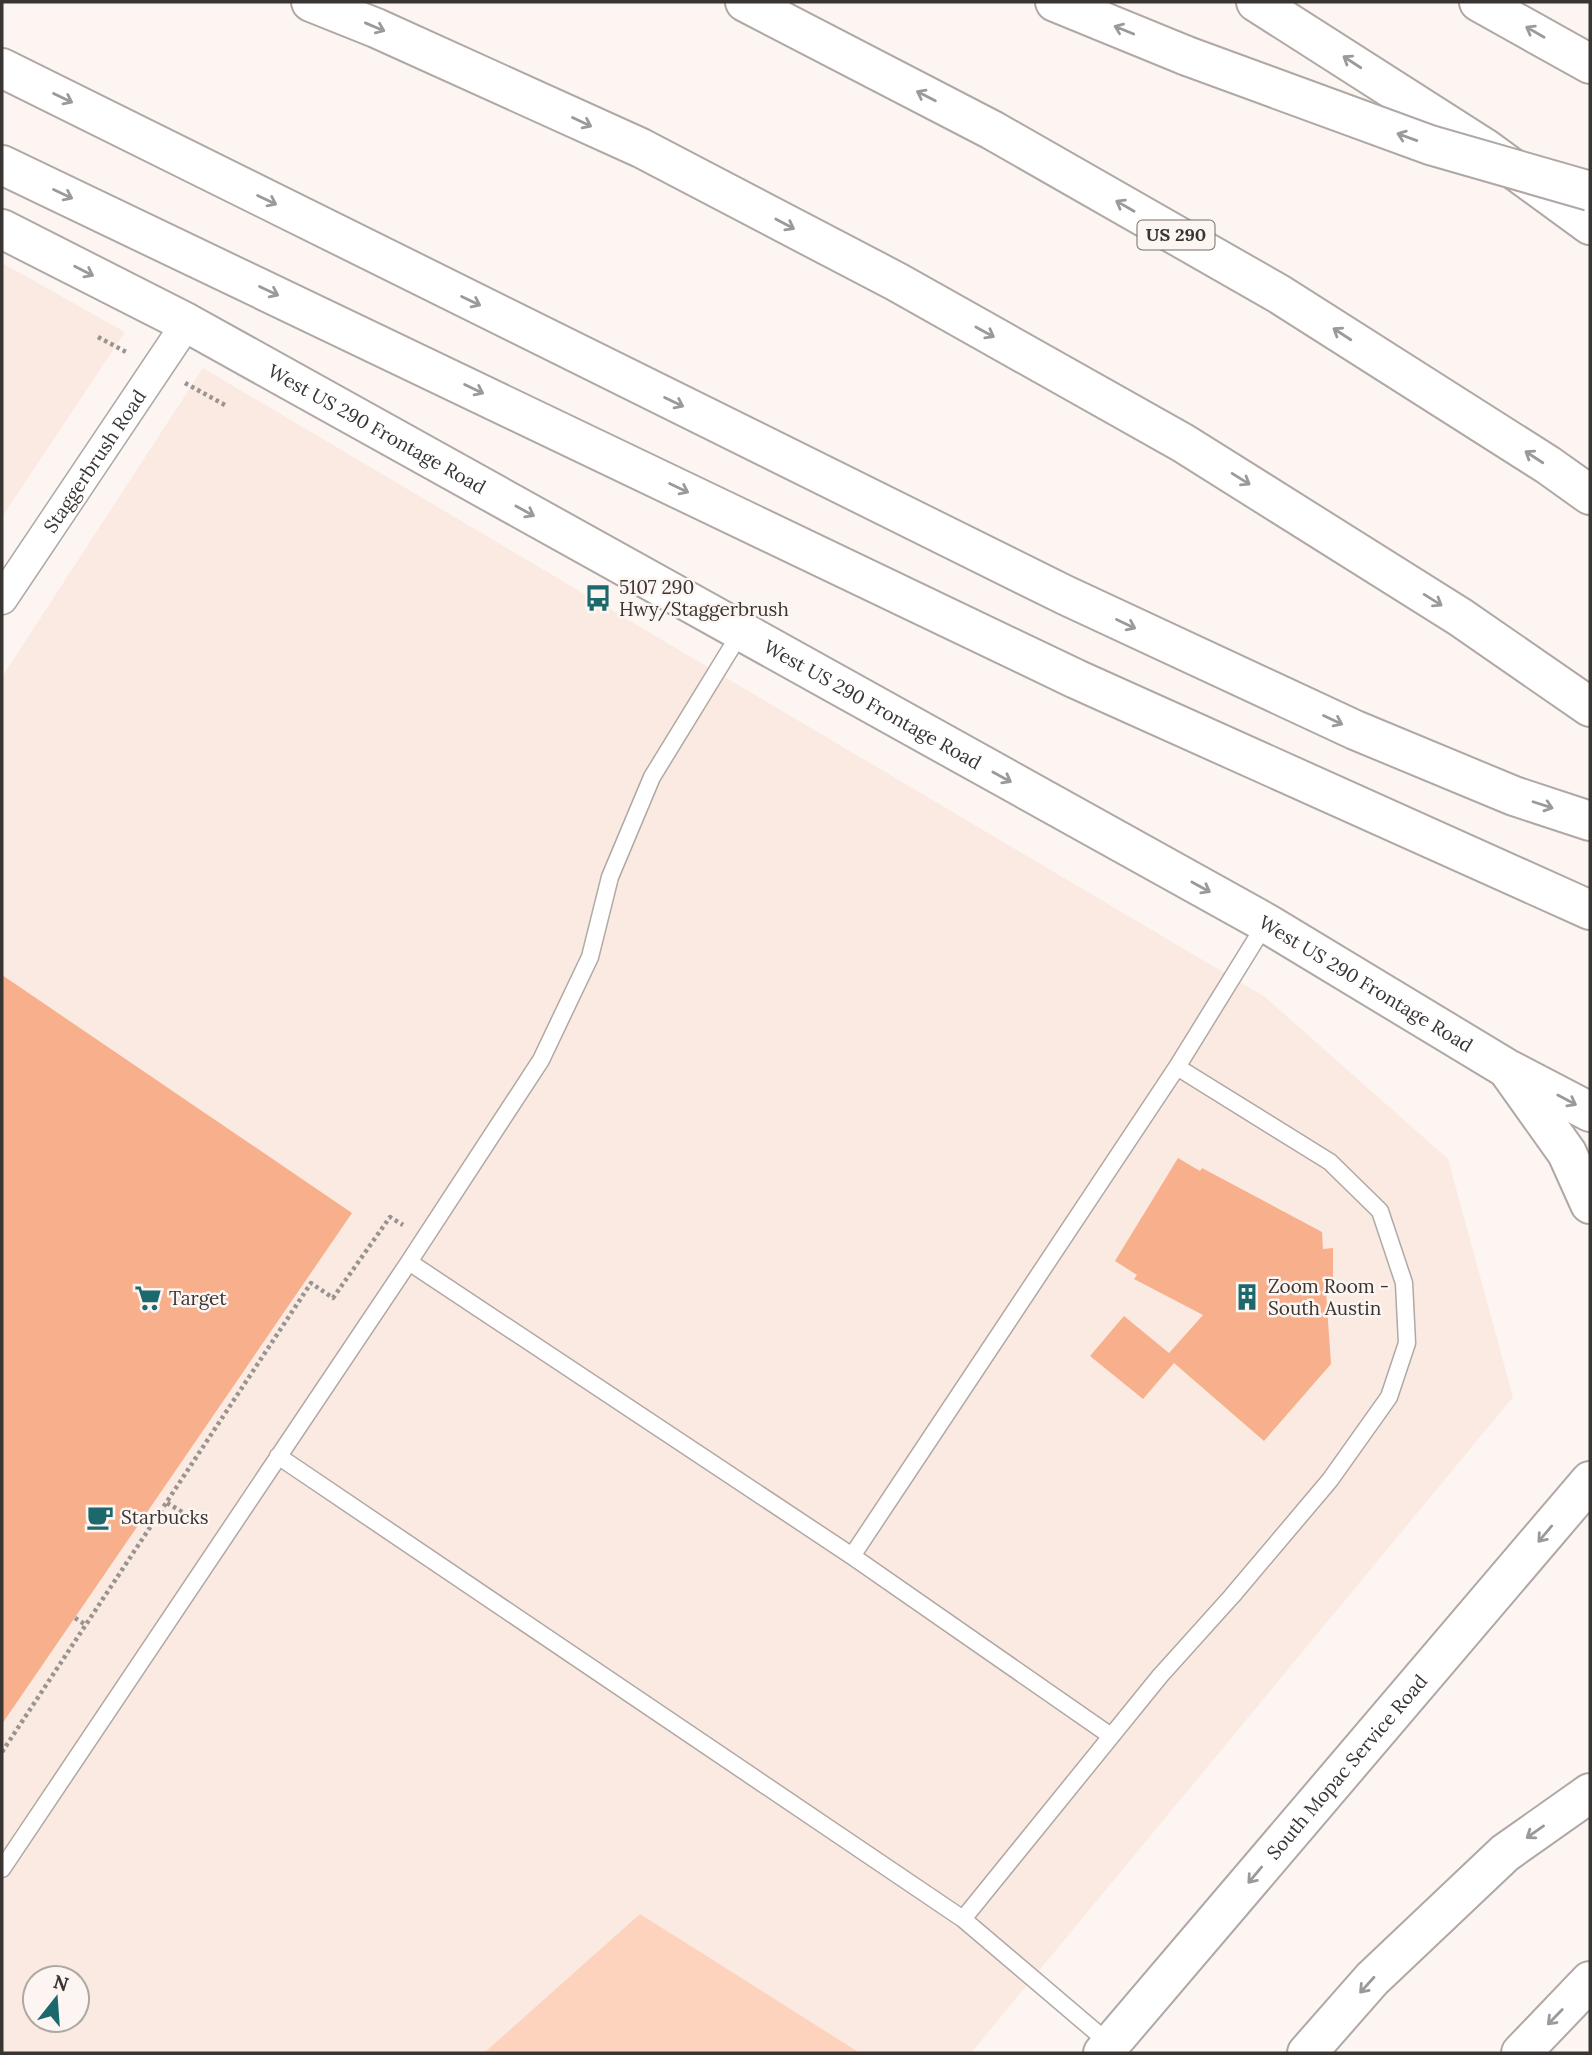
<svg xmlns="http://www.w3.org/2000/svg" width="1592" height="2055" font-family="Lora,serif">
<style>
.built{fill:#fbeae2;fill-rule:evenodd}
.green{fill:#fdd3be}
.building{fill:#f7b08b}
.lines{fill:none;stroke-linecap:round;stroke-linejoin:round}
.service-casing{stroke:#b0a8a4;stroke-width:19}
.minor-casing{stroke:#b0a8a4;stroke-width:33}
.secondary-casing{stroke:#b0a8a4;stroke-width:42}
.motorway-casing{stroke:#b0a8a4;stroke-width:42}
.path{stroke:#999491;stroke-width:4.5;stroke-dasharray:3.5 3.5;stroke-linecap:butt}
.service{stroke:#fff;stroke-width:16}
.minor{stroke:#fff;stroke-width:30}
.secondary{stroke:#fff;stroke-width:38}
.motorway{stroke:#fff;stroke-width:38}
.motorway-bridge-casing{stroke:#b0a8a4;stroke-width:42;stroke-linecap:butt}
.motorway-bridge{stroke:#fff;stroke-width:38}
.oneway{stroke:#9c9a99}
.labels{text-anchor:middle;stroke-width:5;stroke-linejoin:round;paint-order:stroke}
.shield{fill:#fdf5f1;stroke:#736f6c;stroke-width:2}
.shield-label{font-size:18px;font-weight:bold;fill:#383533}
.street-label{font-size:19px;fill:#383533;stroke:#fdf5f1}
.poi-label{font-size:19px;fill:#383533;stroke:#fdf5f1;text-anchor:start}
</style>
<rect width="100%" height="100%" fill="#fdf5f1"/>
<path class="built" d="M2,263L125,332L2,517Z
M203,368L1265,997L1448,1159L1513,1397L971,2053H2V677ZM35,1978H77V2020H35Z"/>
<path class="green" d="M640,1914L860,2053H484Z"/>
<path class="building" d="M2,975L352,1213L2,1724Z
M1178,1158L1200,1171L1202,1168L1322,1232L1323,1249L1333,1248V1277H1325L1331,1364L1264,1441L1174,1363L1143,1399L1090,1356L1124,1316L1169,1353L1203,1315L1134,1279L1137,1275L1115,1261Z"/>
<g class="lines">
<defs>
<path id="service" d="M409,1262L852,1556L1111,1736
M278,1456L963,1919
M852,1556L1177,1067
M2,1869L409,1262L541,1060L590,957L610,877L652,777L741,632
M1110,2044L963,1919L1160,1676L1232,1596L1330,1480L1389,1397L1407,1343L1404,1283L1380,1211L1330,1162L1177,1067L1266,923"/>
<g id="minor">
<path id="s1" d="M2,599L187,323"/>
</g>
<g id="secondary">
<path d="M1479,2L1590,64"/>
<path id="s2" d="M2,229L187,323L1266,923L1506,1068L1590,1112"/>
<path d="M1510,1073L1567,1153L1590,1204"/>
<path id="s3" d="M1103,2053L1590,1481"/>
</g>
<path id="motorway" d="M311,2L376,28L641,148L897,282L1183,443L1460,617L1590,707
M745,2L992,130L1279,294L1548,465L1590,495
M1055,2L1187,56
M1256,2L1486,149L1590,225
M2,68L1065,595L1355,730L1514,796L1590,821
M2,165L1076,679L1590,910
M1307,2053L1372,1979L1505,1853L1590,1793
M1521,2053L1590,1981"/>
</defs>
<use href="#service" class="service-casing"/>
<use href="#minor" class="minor-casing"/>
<use href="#secondary" class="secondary-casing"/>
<use href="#motorway" class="motorway-casing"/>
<path class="path" d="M98,337L128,353
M185,383L225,405
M167,1503L196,1520
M75,1618L86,1625
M2,1752L311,1283L333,1298L390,1217L403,1225"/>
<use href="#service" class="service"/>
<use href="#minor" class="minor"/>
<use href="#secondary" class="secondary"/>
<use href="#motorway" class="motorway"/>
<defs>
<path id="motorway-bridge" d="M1187,56L1430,145L1590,191"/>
</defs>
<use href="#motorway-bridge" class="motorway-bridge-casing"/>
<use href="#motorway-bridge" class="motorway-bridge"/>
</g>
<defs><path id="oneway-shaft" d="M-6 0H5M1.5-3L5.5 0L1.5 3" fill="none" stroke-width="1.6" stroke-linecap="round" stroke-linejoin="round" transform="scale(1.75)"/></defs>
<g class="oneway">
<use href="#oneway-shaft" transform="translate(375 27) rotate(23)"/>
<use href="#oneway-shaft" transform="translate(1124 30) rotate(-158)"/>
<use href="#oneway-shaft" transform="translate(1535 32) rotate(-150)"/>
<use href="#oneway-shaft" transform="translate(1352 62) rotate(-147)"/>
<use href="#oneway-shaft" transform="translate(926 96) rotate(-153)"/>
<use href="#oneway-shaft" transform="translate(63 98) rotate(26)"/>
<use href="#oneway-shaft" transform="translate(582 122) rotate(25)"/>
<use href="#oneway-shaft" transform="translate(1407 137) rotate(-160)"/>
<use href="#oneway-shaft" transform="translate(63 194) rotate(25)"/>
<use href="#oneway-shaft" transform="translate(267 200) rotate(26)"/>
<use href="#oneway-shaft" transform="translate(1125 206) rotate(-150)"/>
<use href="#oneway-shaft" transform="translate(785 224) rotate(28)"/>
<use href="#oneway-shaft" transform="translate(84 271) rotate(27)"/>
<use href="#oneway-shaft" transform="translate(269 291) rotate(25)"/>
<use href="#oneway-shaft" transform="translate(471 301) rotate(26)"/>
<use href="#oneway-shaft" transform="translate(985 332) rotate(29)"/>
<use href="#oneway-shaft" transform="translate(1342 334) rotate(-147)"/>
<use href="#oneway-shaft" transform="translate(474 389) rotate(26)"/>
<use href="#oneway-shaft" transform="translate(674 402) rotate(26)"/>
<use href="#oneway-shaft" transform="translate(1534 457) rotate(-147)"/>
<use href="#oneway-shaft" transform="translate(1241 479) rotate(32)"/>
<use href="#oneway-shaft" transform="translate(679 488) rotate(26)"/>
<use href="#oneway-shaft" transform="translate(525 511) rotate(29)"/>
<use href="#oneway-shaft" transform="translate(1433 600) rotate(32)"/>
<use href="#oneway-shaft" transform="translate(1126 624) rotate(25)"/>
<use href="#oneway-shaft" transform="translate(1333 720) rotate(25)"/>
<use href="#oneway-shaft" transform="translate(1002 777) rotate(29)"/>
<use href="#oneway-shaft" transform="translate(1543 805) rotate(18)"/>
<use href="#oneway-shaft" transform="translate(1201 887) rotate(29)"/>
<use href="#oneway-shaft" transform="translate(1567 1100) rotate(28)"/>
<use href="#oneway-shaft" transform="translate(1545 1534) rotate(130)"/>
<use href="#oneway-shaft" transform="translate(1535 1832) rotate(145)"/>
<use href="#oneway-shaft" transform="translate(1255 1875) rotate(130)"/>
<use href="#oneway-shaft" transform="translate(1367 1985) rotate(132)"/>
<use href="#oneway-shaft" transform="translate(1555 2017) rotate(134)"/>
</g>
<defs>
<symbol id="bus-bare" viewBox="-9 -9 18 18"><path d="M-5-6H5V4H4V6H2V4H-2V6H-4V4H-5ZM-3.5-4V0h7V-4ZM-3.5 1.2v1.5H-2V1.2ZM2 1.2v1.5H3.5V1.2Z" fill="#1c696d" stroke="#fdf5f1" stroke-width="2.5" paint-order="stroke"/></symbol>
<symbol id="building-bare" viewBox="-9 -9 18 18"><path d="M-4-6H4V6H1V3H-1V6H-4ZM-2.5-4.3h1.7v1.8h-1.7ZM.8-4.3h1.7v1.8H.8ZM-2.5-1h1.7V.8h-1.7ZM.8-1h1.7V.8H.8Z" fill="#1c696d" stroke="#fdf5f1" stroke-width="2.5" paint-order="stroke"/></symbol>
<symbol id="supermarket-bare" viewBox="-9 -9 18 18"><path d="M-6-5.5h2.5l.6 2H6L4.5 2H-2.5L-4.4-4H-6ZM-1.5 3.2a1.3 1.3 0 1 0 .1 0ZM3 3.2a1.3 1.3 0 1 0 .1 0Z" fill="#1c696d" stroke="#fdf5f1" stroke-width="2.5" paint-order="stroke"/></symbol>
<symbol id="cafe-bare" viewBox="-9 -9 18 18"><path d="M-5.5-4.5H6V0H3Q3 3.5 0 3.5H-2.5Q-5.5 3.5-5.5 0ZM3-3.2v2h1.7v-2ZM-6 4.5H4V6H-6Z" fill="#1c696d" stroke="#fdf5f1" stroke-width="2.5" paint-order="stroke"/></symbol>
</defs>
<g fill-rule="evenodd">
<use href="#bus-bare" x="579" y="579" width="38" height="38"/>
<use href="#building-bare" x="1228" y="1278" width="38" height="38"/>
<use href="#supermarket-bare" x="129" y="1279" width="38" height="38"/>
<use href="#cafe-bare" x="81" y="1498" width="38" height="38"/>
</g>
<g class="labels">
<rect class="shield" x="1137.5" y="220.5" width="77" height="29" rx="5"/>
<g class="shield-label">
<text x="1176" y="241">US 290</text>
</g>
<g class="street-label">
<text dy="7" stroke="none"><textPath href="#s2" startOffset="425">West US 290 Frontage Road</textPath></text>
<text dy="7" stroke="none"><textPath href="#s1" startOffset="166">Staggerbrush Road</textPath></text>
<text dy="7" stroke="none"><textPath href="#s2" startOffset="992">West US 290 Frontage Road</textPath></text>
<text dy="7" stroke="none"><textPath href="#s2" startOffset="1559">West US 290 Frontage Road</textPath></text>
<text dy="7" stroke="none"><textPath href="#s3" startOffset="376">South Mopac Service Road</textPath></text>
</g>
<g class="poi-label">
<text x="619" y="594">5107 290<tspan x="619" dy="22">Hwy/Staggerbrush</tspan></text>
<text x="1268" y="1293">Zoom Room -<tspan x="1268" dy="22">South Austin</tspan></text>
<text x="169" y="1305">Target</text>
<text x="121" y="1524">Starbucks</text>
</g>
</g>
<rect width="1592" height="2055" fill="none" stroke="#383533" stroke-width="7"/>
<g transform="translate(56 1999) rotate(17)"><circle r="33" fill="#fdf5f1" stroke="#aea8a5" stroke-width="2"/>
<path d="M0-5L12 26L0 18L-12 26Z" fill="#1c696d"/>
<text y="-10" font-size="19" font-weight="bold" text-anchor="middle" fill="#383533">N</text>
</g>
</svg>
